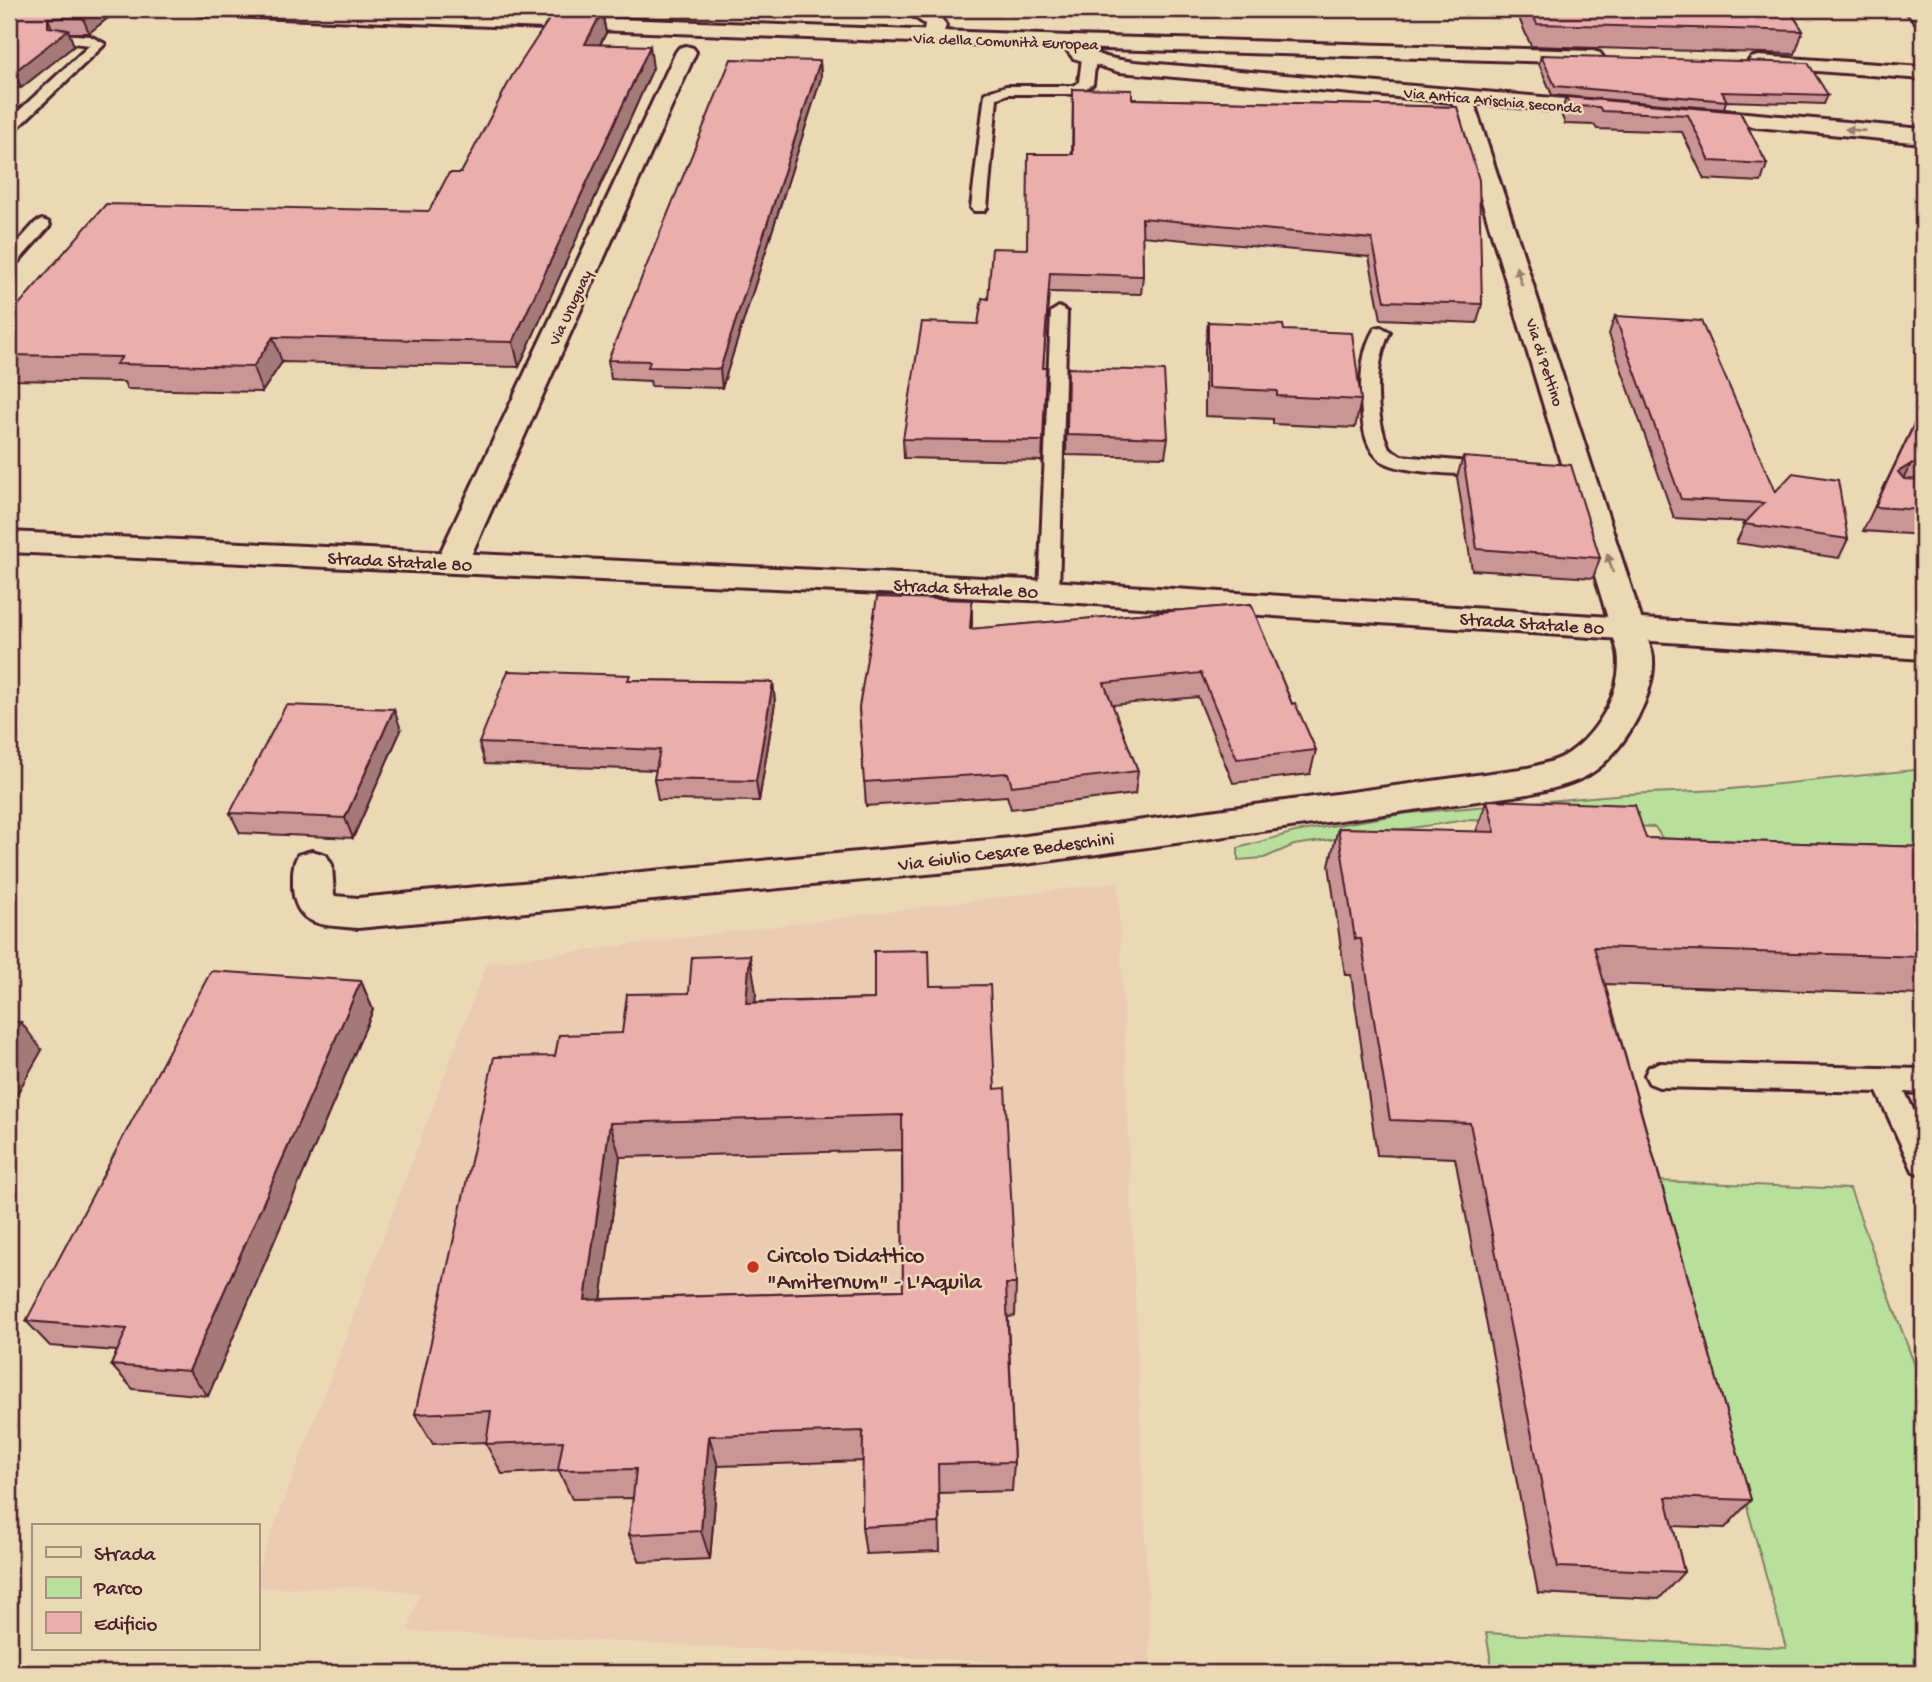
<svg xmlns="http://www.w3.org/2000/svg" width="1932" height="1682" font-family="'Gochi Hand',sans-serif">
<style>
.built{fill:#ebccb3}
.green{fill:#b8e09c;stroke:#818064;stroke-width:2}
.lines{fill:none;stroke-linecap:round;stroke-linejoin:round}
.lane-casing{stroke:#4a1f2b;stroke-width:6}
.street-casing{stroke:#4a1f2b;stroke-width:6}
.secondary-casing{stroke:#4a1f2b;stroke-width:6}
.primary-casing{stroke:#4a1f2b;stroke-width:6}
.lane{fill:#ebd9b6;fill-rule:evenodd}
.street{fill:#ebd9b6;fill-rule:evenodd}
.secondary{fill:#ebd9b6;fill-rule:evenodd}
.primary{fill:#ebd9b6;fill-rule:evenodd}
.wall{fill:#c99695;stroke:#4a1f2b;stroke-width:2;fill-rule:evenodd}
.shaded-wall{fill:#a47a79;stroke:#4a1f2b;stroke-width:2}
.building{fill:#eaafad;stroke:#4a1f2b;stroke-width:2;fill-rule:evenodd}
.oneway{fill:#9a7c70}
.poi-dot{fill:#c8321e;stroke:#ebd9b6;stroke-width:2.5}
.labels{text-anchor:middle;stroke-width:5;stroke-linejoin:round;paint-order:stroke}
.far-street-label{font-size:16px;fill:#4a1f2b;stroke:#ebd9b6}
.street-label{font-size:19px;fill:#4a1f2b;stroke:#ebd9b6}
.near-poi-label{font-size:23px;fill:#4a1f2b;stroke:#ebd9b6;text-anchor:start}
</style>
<rect width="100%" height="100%" fill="#ebd9b6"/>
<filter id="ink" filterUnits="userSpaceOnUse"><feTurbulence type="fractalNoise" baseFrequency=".0143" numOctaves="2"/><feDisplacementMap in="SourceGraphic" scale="14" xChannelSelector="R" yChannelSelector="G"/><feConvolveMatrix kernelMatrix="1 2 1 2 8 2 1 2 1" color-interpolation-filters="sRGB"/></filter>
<g filter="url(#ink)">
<path class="built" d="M1118,882L1151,1670L408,1631L419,1593L367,1587L257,1588V1571L487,963Z"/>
<path class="green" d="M1923,769V873L1679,864L1655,827L1466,820L1294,845L1264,858L1238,860V848L1295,832L1409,813L1626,794L1721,790Z
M1657,1181L1850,1189L1923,1388V1673H1493L1486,1633L1786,1648Z"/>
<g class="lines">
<defs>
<path id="lane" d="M61,34L90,36L105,44L14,131L9,132V120L90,45L56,41V35Z
M1089,54L1096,58L1093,84L1077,94H1008L997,98L987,208L984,211H974L971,208L985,93L1006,86H1074L1079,82L1082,58Z
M42,220L48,222L50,225L48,228L15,265L9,267V252L36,222Z
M1059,307L1067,312L1059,591L1056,596H1042L1039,591L1051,312Z
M1381,327L1390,332C1374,364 1374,416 1389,448L1401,456L1492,464L1502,470L1499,474L1492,476C1466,473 1393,475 1377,457C1362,442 1362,416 1361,396C1361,372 1362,349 1375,328Z
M1659,1063L1923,1069V1093L1905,1092L1923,1131V1175L1913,1171L1877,1092L1659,1087L1649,1083L1645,1075L1649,1067Z"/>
<path id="street" d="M902,9C920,8 938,8 946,26L940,41H926L923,37L925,24Z
M1071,36L1078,38C1091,57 1113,59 1135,62L1623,104L1626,109L1623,114L1615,116L1474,103L1652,652C1660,690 1623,754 1590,774C1572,785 1549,789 1528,794L1011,866L358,928C325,925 295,928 293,887C293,874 292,866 298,855L312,851L326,855L332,865L334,896L358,898L1011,838L1528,768C1543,764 1557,761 1569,753C1599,732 1624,688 1618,652L1452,102L1119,72L1073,58L1061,42L1064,38Z
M686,46L693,48L696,52L468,562L463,569L452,572L441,569L436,562L676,52L679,48Z
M1692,108L1923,129V143L1684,120L1681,115L1684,110Z"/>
<path id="secondary" d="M193,9H353L1071,36L1593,51L1600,53L1603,57L1600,61L1593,63L1071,48L203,15L196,13Z
M1904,9H1923V24L1916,22Z
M1758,56L1923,67V79L1751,66L1748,62L1751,58Z"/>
<path id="primary" d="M9,532L1049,581L1923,637V659L1049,601L9,552Z"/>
</defs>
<use href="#lane" class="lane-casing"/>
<use href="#street" class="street-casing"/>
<use href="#secondary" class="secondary-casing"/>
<use href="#primary" class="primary-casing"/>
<use href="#lane" class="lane"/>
<use href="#street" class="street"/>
<use href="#secondary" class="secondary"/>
<use href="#primary" class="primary"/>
</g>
<path class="wall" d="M9,9H111L113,14L89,33H69L74,46L21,88L9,87Z
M568,9H619L615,16H603L606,33L600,45L653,68L519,367L282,362L262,392L127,389L124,382L9,380V316L429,211L461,173L568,10Z
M1515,9H1789L1803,31L1795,54L1531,46Z
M1541,55L1828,95L1824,104L1726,101L1724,109L1552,95L1539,64Z
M820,61L821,78L722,388L651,386L650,381L611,379L608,360Z
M1073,89L1132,99L1457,107L1482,304L1477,323L1381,319L1369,257L1142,236L1143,276L1141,294L1049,292L1043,368H1046L1042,461L904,458L903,439L978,324L988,299L1027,249L1072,154Z
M1566,97L1740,112L1767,164L1761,182L1704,179L1682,132L1597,129L1594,125L1565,124L1561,114Z
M1615,316L1775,492L1848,539L1839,558L1736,543L1746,522L1674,518L1609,334Z
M1208,322L1284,330L1361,400L1355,428L1273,424V419L1205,416V349Z
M1067,388L1168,438L1165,457L1066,455Z
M1923,405V535L1863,531Z
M1463,457L1600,558L1593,578L1472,570L1457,477Z
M1251,604L1292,704L1316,750L1310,774L1233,783L1198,697L1112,705L1138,771L1135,794L1011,809L1007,796L866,806L859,707L972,629Z
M631,680L773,682L775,703L759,801L658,800L654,779L656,770L485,764L479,743Z
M401,730L353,838L240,833L230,813Z
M1487,800L1646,838L1923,847V995L1605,984L1751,1500L1725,1528L1673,1526L1684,1572L1659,1599L1538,1593L1455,1158L1377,1155L1351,975H1345L1329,865L1338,828L1476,832Z
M361,981L373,1010L208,1396L133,1389L111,1365L117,1351L50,1346L26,1321Z
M930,986L995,1089L1016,1284L1015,1316L1008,1317L1014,1462L1012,1491L939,1493L940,1551L866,1554L862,1527L863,1461L718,1466L710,1559L640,1562L629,1535L633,1498L572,1499L559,1471L502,1474L486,1444V1442L433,1444L415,1414L555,1056L622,1033L756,992L755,1002L874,999ZM902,1150L903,1290L601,1299L620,1157Z"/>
<path class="shaded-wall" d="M95,9H111L113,14L89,33L83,18Z
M614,9H619L615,16Z
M602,12L606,33L588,66L585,44Z
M48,18L54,33L68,30L74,46L21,88L14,72L48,27Z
M650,46L653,68L519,367L513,342Z
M820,61L821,78L722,388L720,369Z
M273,337L282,362L262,392L253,367Z
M1911,464L1899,487L1898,472Z
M972,600V624L970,652V629Z
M773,682L775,703L759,801L756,781Z
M394,709L401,730L353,838L345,818Z
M750,955L756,992L752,1039L746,1003Z
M361,981L373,1010L208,1396L189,1371Z
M21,1022L42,1050L9,1108V1043Z
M610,1123L620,1157L597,1332L585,1300Z
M709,1436L718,1466L710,1559L701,1531Z"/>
<path class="building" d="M9,9H95L83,18H48V27L68,30L14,72H9Z
M1530,9H1789L1803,31L1537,24Z
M555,10L602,12L585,44L650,46L513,342L273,337L253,367L116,364L122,357L9,355V316L106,204L429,211L449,173H461L512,76Z
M1541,55L1808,63L1828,95L1722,92L1727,101L1555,86Z
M731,59L820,61L720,369L648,367L650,361L608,360Z
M1073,89L1132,90V99L1457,107L1479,180L1482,304L1385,301L1372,239L1142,218L1143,276L1050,273L1043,368H1046L1043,441L903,439L922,322L978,324L982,298L988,299L992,248L1027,249L1028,154H1073Z
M1566,97L1740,112L1767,164L1710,161L1688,115L1602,111L1599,107L1570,106Z
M1615,316L1701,321L1775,492L1793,473L1838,480L1848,539L1744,524L1764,503L1681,499Z
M1208,322L1283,325L1284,330L1352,333L1361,400L1277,396V391L1208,388Z
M1068,368L1164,371L1168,438L1067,435Z
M1923,406V464H1911L1898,472L1904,479L1923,480V510L1875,507Z
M1463,457L1571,465L1600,558L1477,549Z
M877,597L972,600L970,629L1251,604L1292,704L1295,703L1316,750L1237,759L1201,673L1104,683L1138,771L1012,786L1008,773L864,782L859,707Z
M508,671L630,675L628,680L773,682L756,781L654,779L660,750L479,743Z
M286,705L394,709L345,818L230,813Z
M1487,800L1635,805L1646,838L1923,847V957L1594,947L1751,1500L1666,1497L1684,1572L1558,1567L1470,1123L1390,1120L1361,939H1355L1338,828L1495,832Z
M929,950L930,986L990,985L995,1089L1005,1088L1016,1284H1006L1014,1462L938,1464L939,1523L862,1527L863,1431L709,1436L701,1531L629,1535L636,1469L558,1470L563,1441L486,1444L491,1411L415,1414L494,1057L555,1056L559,1035L622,1033L627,994L689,993L692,957L750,955L746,1003L874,999V951ZM902,1115L903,1290L585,1300L610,1123Z
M211,971L361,981L189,1371L111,1365L127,1329L26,1321Z
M9,1021L21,1022L9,1043Z"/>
<defs><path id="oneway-solid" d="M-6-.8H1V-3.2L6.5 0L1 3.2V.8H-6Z" transform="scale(1.75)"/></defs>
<g class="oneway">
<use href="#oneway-solid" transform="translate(1855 130) rotate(-175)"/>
<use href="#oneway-solid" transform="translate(1519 276) rotate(-108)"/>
<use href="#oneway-solid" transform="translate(1610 563) rotate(-107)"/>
</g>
</g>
<circle class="poi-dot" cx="753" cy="1267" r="7"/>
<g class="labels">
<g class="far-street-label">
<text transform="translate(1006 40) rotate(2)" y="6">Via della Comunità Europea</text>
<text transform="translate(1493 99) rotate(5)" y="6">Via Antica Arischia seconda</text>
<text transform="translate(569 307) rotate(-65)" y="6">Via Uruguay</text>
<text transform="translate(1546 362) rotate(72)" y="6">Via di Pettino</text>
</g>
<g class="street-label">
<text transform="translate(400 560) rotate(3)" y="7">Strada Statale 80</text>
<text transform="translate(966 587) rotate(3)" y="7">Strada Statale 80</text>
<text transform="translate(1532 622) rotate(4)" y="7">Strada Statale 80</text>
<text transform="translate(1006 850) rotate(-7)" y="7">Via Giulio Cesare Bedeschini</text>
</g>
<g class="near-poi-label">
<text x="767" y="1262">Circolo Didattico<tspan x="767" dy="26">"Amiternum" - L'Aquila</tspan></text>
</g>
</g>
<rect width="1932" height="1682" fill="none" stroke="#ebd9b6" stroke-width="35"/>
<rect x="18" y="18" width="1897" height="1647" fill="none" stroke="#4a1f2b" stroke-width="2.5" filter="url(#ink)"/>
<rect x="32" y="1524" width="228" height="126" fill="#ebd9b6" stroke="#ab8f7e" stroke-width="2"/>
<rect x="46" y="1547" width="35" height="10" fill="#ebd9b6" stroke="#ab8f7e" stroke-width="2"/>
<text x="94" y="1560" font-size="21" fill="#4a1f2b">Strada</text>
<rect x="46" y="1577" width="35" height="21" fill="#b8e09c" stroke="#ab8f7e" stroke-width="2"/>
<text x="94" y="1594" font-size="21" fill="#4a1f2b">Parco</text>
<rect x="46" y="1612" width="35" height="21" fill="#eaafad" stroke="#ab8f7e" stroke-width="2"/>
<text x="94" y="1630" font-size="21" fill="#4a1f2b">Edificio</text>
</svg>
